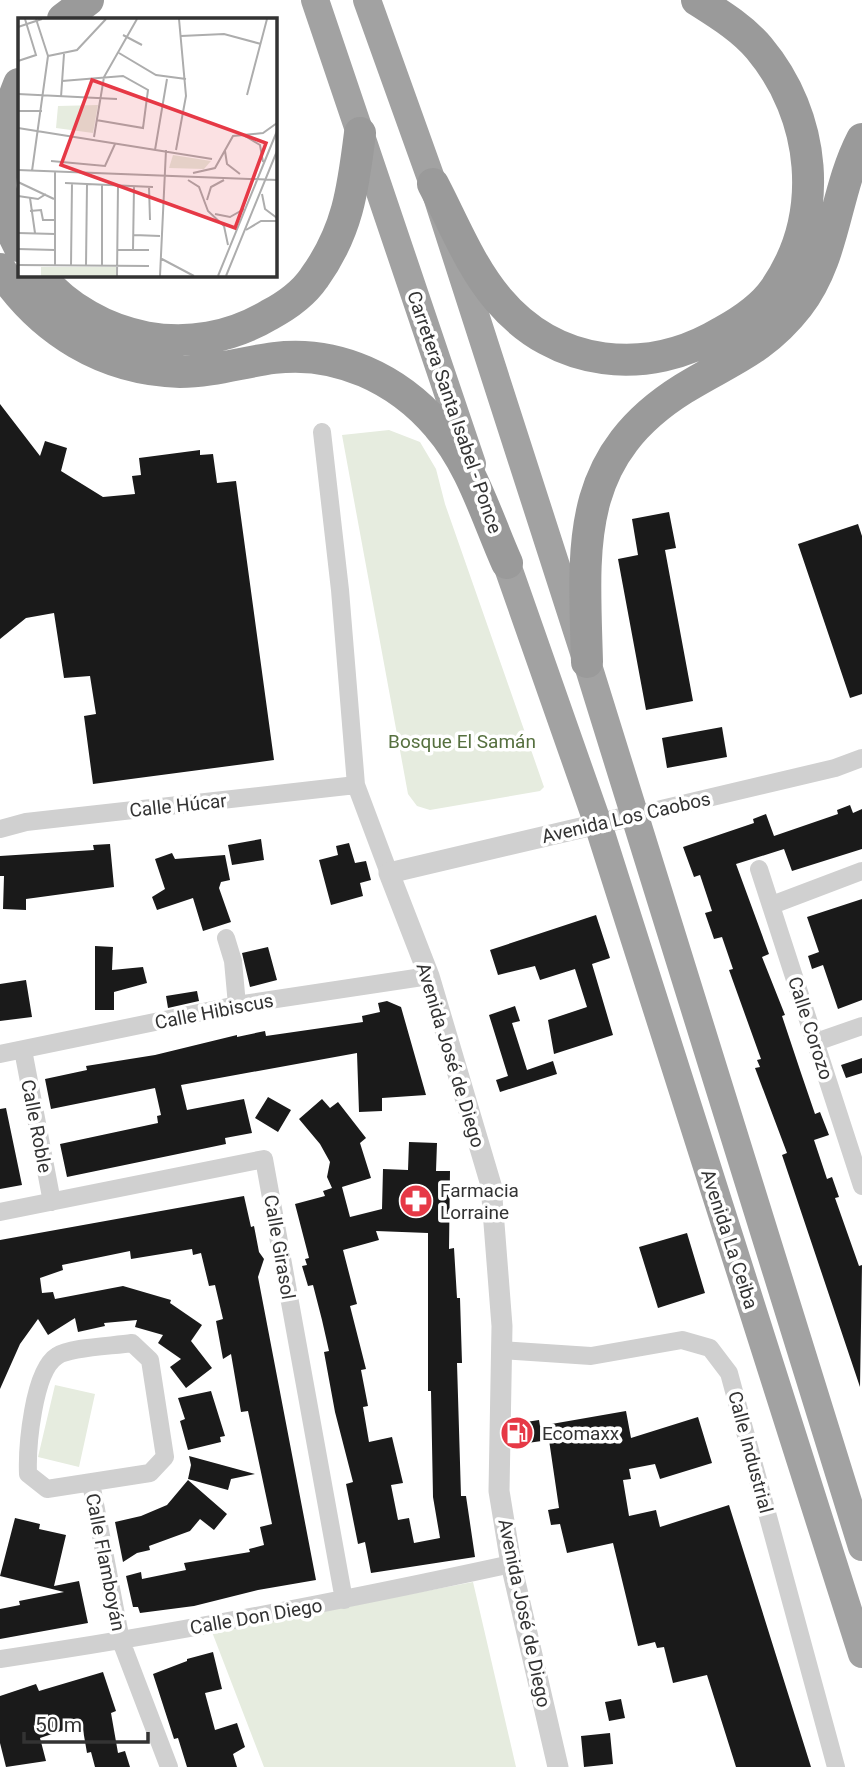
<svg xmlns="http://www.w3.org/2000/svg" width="862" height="1767" font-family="Roboto,sans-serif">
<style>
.green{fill:#e6ecdf}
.building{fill:#1a1a1a;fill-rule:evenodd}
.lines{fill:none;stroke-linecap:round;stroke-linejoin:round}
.minor{stroke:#d0d0d0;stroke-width:18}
.tertiary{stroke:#d0d0d0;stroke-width:21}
.trunk{stroke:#a2a2a2;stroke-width:28}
.motorway{stroke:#9a9a9a;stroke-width:32}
.labels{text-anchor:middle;stroke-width:7;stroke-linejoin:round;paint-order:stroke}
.street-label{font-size:19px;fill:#333;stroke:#fff}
.park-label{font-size:19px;fill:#56703f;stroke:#fff}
.poi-label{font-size:19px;fill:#333;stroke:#fff;text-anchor:start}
.inset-road{fill:none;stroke:#adadad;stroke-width:2}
.view{fill:#e63946;fill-opacity:0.15;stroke:#e63946;stroke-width:3.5}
.inset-edge{fill:none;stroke:#333;stroke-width:3.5}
</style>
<rect width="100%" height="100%" fill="#fff"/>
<path class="green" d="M389,430L420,442L436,469L445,504L544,787L540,791L430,810L417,806L408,794L342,435Z
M55,1385L95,1394L79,1467L38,1457Z
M473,1582L516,1767H264L212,1632Z"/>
<path class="building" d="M0,404L40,456L45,441L67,448L61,471L103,497L135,494L132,476L141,475L139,458L200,450V455L213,454L217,483L236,481L274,760L93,784L84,716L96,714L90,676L64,678L54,613L26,618L0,639Z
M669,512L676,548L665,550L693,701L646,710L618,559L638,555L632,519Z
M858,524L862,536V694L850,698L798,544Z
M722,727L727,757L667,768L662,738Z
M850,805L853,813L862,809V849L792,871L784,849L736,864L769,954L762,957L785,1015L782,1016L801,1073L815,1114L820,1112L829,1135L814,1140L827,1179L832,1177L839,1197L835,1198L859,1266L862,1265L860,1387L782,1155L787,1153L755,1068L760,1067L757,1060L761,1059L729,970L733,969L722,937L714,939L705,913L712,911L700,875L694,877L683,847L754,823L753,819L766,814L774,836L838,814L837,810Z
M261,839L264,860L232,865L228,845Z
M349,843L355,863L366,861L371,880L360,883L363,896L331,905L319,860L338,855L336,846Z
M110,844L114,887L26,899V910L3,909L4,876H0V856L94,850L93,845Z
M172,853L175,859L225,855L230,880L221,882L219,888L231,922L203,931L193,898L157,910L152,897L165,889L155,859Z
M862,899V1000L838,1009L823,965L812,969L808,956L819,952L807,917Z
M596,915L610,958L592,964L613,1035L554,1054L548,1020L587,1007L575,969L540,980L535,966L498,975L490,950Z
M95,946L113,947L112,970L143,967L147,983L114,992V1010H95Z
M268,947L277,980L250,987L242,953Z
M26,980L32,1017L0,1021V984Z
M197,991L199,1001L168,1008L166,996Z
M387,1001L401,1007L426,1095L382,1098V1111L359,1112L357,1053L181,1085L187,1110L244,1099L252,1133L225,1138L226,1144L67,1177L60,1144L158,1123L157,1116L161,1115L155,1088L51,1109L45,1079L87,1070L86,1066L155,1055L237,1035V1037L265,1031L266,1036L363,1022L362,1016L380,1012L378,1003Z
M515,1006L520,1021L512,1023L527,1070L553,1061L557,1074L500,1092L496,1080L508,1076L489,1015Z
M862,1058V1073L846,1078L841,1065Z
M268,1097L291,1110L278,1132L255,1118Z
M322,1099L330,1108L338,1102L366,1138L360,1143L371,1178L342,1187L350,1217L382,1209L383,1169L408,1170L409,1142L437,1143L436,1171H450L449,1249L454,1248L457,1298H460L462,1363H457L461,1496H466L475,1557L371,1573L365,1542L358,1544L346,1484L353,1482L335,1412L324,1352L329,1351L322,1320L313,1285L308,1286L302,1266L307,1265L305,1259L309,1258L295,1204L325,1196L323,1191L332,1188L327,1177L330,1162L320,1144L299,1119ZM376,1231L428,1233V1391H431L433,1497L440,1538L414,1543L409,1518L398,1520L391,1485L403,1483L392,1437L369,1442L363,1407L368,1406L361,1370L366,1369L350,1306L357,1304L343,1250L379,1240Z
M6,1108L22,1185L0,1189V1109Z
M244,1196L251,1227L254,1226L259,1252L264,1259L258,1277L316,1580L258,1590L194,1606L140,1613L138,1607H133L126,1576L141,1572L142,1579L186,1570L184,1563L250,1552L249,1549L264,1545L260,1527L272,1524L248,1411L241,1412L231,1354L223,1359L216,1321L223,1319L215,1285L209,1286L201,1253L193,1255L192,1249L131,1259L130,1251L62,1265L63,1270L40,1278L42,1293L53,1292L55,1299L123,1286L171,1300L170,1303L202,1325L191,1341L212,1368L186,1388L170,1367L181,1359L158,1343L163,1335L135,1327L137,1320L104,1323L105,1326L78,1332L75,1318L48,1335L38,1319L20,1344L0,1389V1240Z
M687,1233L705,1293L658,1308L639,1247Z
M211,1391L225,1436L220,1437L221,1442L188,1450L180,1421L185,1419L178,1398Z
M626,1411L631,1438L698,1417L712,1463L660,1479L655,1464L629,1469L631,1479L623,1480L629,1516L656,1510L660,1527L729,1505L811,1767H736L707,1675L673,1683L664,1647L657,1648L655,1642L638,1646L613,1543L567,1553L560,1524L551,1525L548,1510L559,1508L549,1440L513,1445V1424L539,1420L540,1426Z
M189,1456L255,1474L231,1479L228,1490L188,1479L191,1465Z
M188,1480L227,1514L214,1530L200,1519L190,1531L149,1546L150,1550L137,1553L123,1562L115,1522L141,1516L167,1505Z
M15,1518L40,1524L39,1529L66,1535L54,1586L79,1581L88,1623L0,1639V1609L20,1605L19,1601L64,1592L0,1576Z
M213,1652L222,1689L205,1693L215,1730L237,1723L245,1747L233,1754L237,1767H187L178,1738L174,1739L153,1674L187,1661V1659Z
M103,1672L116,1711L111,1713L118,1753L125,1751L130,1767H95L91,1752L87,1753L82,1724L40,1738L46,1761L6,1767L0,1743V1696L36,1684L39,1691Z
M621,1699L625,1718L609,1721L605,1702Z
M610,1733L613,1764L584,1767L581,1736Z"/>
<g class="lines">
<path class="minor" d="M322,432L340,590L356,785L389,873
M636,815L835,768L862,758
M0,829L26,822L356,785
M759,869L862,1186
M772,905L862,871
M226,938L233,961L237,1005
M816,1042L862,1026
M23,1050L52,1202
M0,1054L237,1005L429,976
M0,1212L264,1159L344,1600
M132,1343L150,1360L165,1457L150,1473L47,1489L28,1474C27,1448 33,1371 57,1356C70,1347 114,1346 132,1343Z
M501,1350L591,1356L682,1340L710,1348L729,1373L836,1767
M91,1483L121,1641L169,1767
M0,1659C172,1634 341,1601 511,1564"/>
<path class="tertiary" d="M558,1767L511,1564L499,1491L502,1326L491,1185L429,976L389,873L636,815"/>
<path class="trunk" d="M315,0L472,464
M367,0L433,184L587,662L862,1547
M499,542L598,824L862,1654"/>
<path class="motorway" d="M63,19L88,0
M433,184C453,222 470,266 498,299C556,368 647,377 722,332C742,321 762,308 775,289C826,215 816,116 759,48C742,28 719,14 697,0
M0,187L7,115L19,84
M0,187L11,230L19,246
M0,269C41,331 104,370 180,372C212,372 243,362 274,358C337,350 398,379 438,426C471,463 487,518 507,563
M39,275C96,342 192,361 269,315C286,306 303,294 314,278C348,231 353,189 360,133
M587,662C584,548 573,458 683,389C728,361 763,351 798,306C836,257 834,193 862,139"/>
</g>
<defs>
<symbol id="pharmacy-disc" viewBox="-11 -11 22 22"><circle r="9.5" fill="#e63946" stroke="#fff"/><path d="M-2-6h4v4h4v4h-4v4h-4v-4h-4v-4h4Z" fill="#fff"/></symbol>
<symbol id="fuel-disc" viewBox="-11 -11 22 22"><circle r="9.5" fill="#e63946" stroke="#fff"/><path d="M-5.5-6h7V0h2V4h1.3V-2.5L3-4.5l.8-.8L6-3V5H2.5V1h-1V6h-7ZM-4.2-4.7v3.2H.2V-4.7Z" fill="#fff"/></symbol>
</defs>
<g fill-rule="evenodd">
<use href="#pharmacy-disc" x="397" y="1182" width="38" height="38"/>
<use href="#fuel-disc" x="498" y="1414" width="38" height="38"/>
</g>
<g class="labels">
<g class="street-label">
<text transform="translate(455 412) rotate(71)" y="7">Carretera Santa Isabel - Ponce</text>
<text transform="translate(178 805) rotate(-6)" y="7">Calle Húcar</text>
<text transform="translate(626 817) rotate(-13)" y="7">Avenida Los Caobos</text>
<text transform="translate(214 1011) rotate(-11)" y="7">Calle Hibiscus</text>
<text transform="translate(811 1028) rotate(72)" y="7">Calle Corozo</text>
<text transform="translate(451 1055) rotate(73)" y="7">Avenida José de Diego</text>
<text transform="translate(37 1126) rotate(79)" y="7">Calle Roble</text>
<text transform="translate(730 1239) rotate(72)" y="7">Avenida La Ceiba</text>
<text transform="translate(280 1247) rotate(80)" y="7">Calle Girasol</text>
<text transform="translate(751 1452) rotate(75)" y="7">Calle Industrial</text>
<text transform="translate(106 1562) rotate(79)" y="7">Calle Flamboyán</text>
<text transform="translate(525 1613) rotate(78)" y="7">Avenida José de Diego</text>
<text transform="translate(256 1616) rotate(-10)" y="7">Calle Don Diego</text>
</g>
<g class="park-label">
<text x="462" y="748">Bosque El Samán</text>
</g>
<g class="poi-label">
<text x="440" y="1197">Farmacia<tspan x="440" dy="22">Lorraine</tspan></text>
<text x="542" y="1440">Ecomaxx</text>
</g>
</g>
<g transform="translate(18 18)">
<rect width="259" height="259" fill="#fff"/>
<path d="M80,87L75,115L38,110L40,88ZM155,137L193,143L186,151L151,150ZM23,249H98V258H23Z" fill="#e6ecdf"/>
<path class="inset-road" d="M0,9L24,1M105,17L124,27M163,18L206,16L243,26M101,35L138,57L168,61M30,38L59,32L88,1M0,43L18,37L7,1M44,63L105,58L130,72L125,110L78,102M0,76L99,81M229,77L249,1M43,79L46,36M0,93H24M0,110L194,141M227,118L242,127L245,144M76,119L86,59L119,1M137,132L149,61M158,132L168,78L161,1M207,133L209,146L222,156M33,143L87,148L97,126M0,152L259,162M14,153L30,38L18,1M175,155L197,150L215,118L245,115L259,105M170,162L181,169L190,193L206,208L210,227M0,164L36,181M47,165L135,169M131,169L132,202M244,176L247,191L259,200M0,178L20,181L28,176M12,180L17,215M189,182L193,169L206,162M12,193L23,192L25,202H37M197,196L212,199L226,191M228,212L243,203H258M0,215L37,216M116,217L142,218M0,231L37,232M99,232H131M115,232L116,168M142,240L176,258M0,247L131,248M37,247V154M53,248L54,165M68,248L69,166M84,248V167M99,258L100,167M142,258L148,132M200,258L259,113M208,258L259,133"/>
<path class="view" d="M74,62L248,125L217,210L43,147Z"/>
<rect width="259" height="259" class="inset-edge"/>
</g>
<path d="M24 1732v10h124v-10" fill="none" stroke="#333333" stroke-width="3.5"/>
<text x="35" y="1732" font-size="21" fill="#333333" stroke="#ffffff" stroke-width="5" paint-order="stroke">50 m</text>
</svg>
